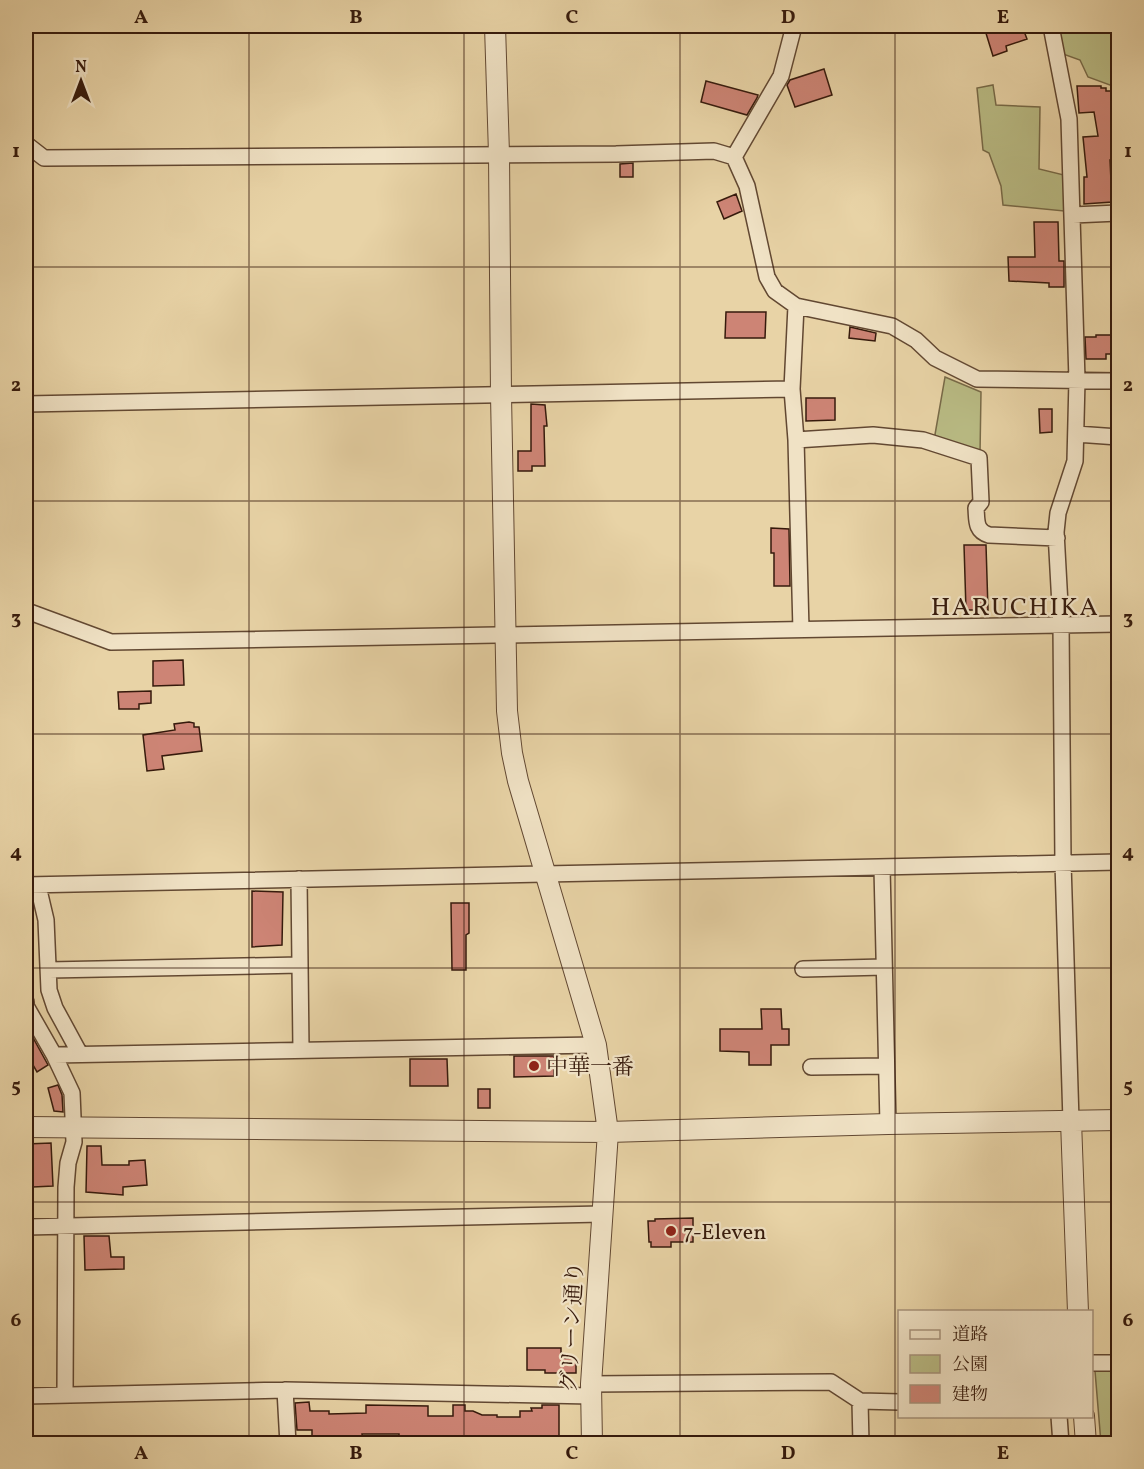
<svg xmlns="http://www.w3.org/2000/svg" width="1144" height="1469" font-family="Vollkorn,'Noto Serif JP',serif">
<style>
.green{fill:#b9bb84;stroke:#786a48;stroke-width:1.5}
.building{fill:#cd8475;stroke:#361a0c;stroke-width:1.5}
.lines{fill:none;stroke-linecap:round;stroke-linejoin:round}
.minor-casing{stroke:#624832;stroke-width:18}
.tertiary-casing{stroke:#624832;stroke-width:22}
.minor{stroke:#f0e2c5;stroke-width:15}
.tertiary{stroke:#f0e2c5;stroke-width:20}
.grid{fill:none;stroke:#361a0c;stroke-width:1.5;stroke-opacity:0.55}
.poi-dot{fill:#8f2418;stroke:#f0e2c5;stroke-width:2}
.labels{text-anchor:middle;stroke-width:4.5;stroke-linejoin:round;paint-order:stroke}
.poi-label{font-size:22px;fill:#361a0c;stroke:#f0e2c5;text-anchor:start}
.street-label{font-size:22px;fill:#361a0c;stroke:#f0e2c5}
.quarter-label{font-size:26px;letter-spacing:1.5px;fill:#361a0c;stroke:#f0e2c5}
.neatline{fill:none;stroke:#361a0c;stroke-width:2}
.grid-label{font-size:20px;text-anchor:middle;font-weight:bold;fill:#361a0c}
</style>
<rect width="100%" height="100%" fill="#e8d3a6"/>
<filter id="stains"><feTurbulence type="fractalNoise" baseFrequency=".00333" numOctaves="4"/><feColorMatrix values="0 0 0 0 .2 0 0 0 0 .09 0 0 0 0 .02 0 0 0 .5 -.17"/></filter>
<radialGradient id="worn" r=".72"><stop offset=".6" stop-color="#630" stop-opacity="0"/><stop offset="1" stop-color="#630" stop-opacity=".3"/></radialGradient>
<path class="green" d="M1058,26H1098L1118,35V88L1088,77L1080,60L1063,54Z
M993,85L996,105L1040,107L1039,169L1064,175V211L1003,205L1001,186L989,153L983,150L977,88Z
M945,377L981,392L980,454L933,446Z
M1095,1371H1118V1443H1101Z"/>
<path class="building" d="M998,26H1022L1027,39L1006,46L1007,51L993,56L985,30Z
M824,69L832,95L795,107L787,85L790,80Z
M706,81L758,95L757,98L747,115L701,102Z
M1077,86H1101V88H1106V91H1117L1119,129H1116L1119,154H1117V159L1110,160L1112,202L1084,204V177H1087L1083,137L1098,136L1094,112L1079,113Z
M633,163V177H620V164Z
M736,194L742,211L724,219L717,202Z
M1034,222H1058L1059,261H1064V287H1049V283L1009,281L1008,257H1035Z
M726,312H766L765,338H725Z
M850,327L876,333L875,341L849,338Z
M1096,335H1119V354H1106V359H1086L1085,337H1096Z
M806,398H835V420L806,421Z
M531,404L545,405L547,426H544L545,466H532V471H518V451H531Z
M1039,409H1052V432L1040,433Z
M771,528L789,529L790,586H774V553H771Z
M964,545H986L988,610H966Z
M183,660L184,685L153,686V661Z
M151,691V703L139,704V709H119L118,692Z
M189,722L194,723V727H199L202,751L162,756L164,769L147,771L143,735L175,730L174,724Z
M252,891L283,892L282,945L252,947Z
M451,903H469V933L466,935V970H452Z
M761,1009H781L782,1029H789V1045H771V1065H749V1052L720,1051V1029H762Z
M26,1025L48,1065L37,1072L26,1053Z
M514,1056H554V1076L514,1077Z
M410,1059H447L448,1086H410Z
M58,1085L62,1095L63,1112L54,1111L48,1088Z
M478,1089H490V1108H478Z
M51,1143L53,1186L33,1187V1184H26V1144Z
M87,1146H101L102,1165H129V1161L145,1160L147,1185L123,1187V1195L86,1192Z
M693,1218V1242H671V1247H651V1242H649L648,1221H655V1219Z
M84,1236H109L111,1257H124V1269L85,1270Z
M527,1348H561V1358H576V1373H545V1370H527Z
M309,1402L310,1411H329V1414L366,1413V1405L428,1406V1416H453V1405H465V1411H473L482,1415H497V1417H520V1411H532L531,1408H542V1405H559V1442H468V1438H439V1442H399V1434H362L363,1442L312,1440V1430H297L295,1403Z"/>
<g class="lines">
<defs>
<path id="minor" d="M1051,26L1069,119L1077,380L1075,461L1058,513L1056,532L1061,624L1063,863L1071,1121
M26,144L44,158L616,154L714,151L734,157
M734,157L747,186L767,277L775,291L796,306L892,326L916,340L935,358L977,379L1118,381
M734,157L781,76L794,26
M1073,215L1118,213
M796,306L792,389L796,440L801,630
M26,404L792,389
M1076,434L1118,437
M796,440L873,435L923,440L979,458L981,502L976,508C977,520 975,531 989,535L1057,538
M26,609L27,611L111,642L1118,624
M882,868L888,1124
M299,879L301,1050
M26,885L1118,862
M38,886L46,920L49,990L55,1008L80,1054
M803,969L884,967
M49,970L300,965
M26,1002V1006L54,1055L72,1093L74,1142L68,1163L66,1187L65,1395
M54,1055L596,1045
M811,1067L886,1066
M26,1227L602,1214
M1092,1363H1118
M591,1384L831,1382L860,1401L900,1402
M285,1390L288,1444
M26,1396L285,1390L591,1396
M860,1401L861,1444
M1059,1416L1061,1444"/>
<path id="tertiary" d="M495,26L499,154L501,395L507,711L512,753L518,781L596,1045L608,1132L591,1384L592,1444
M1071,1121L1078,1312
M26,1127L608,1132L888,1124L1118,1120
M1084,1416L1086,1444"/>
</defs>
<use href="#minor" class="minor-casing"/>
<use href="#tertiary" class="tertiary-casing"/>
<use href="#minor" class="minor"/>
<use href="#tertiary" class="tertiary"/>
</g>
<path class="grid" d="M249,26V1444M464,26V1444M680,26V1444M895,26V1444M26,267H1118M26,501H1118M26,734H1118M26,968H1118M26,1202H1118"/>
<g class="poi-dot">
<circle cx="534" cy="1066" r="6"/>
<circle cx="671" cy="1231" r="6"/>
</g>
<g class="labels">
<g class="poi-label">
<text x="546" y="1074">中華一番</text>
<text x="683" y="1239">7-Eleven</text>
</g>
<g class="street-label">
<text transform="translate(571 1327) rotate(-87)" y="8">グリーン通り</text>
</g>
<g class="quarter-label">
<text x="1015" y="615">HARUCHIKA</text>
</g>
</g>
<rect width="1144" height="1469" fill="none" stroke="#e8d3a6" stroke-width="66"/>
<rect x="898" y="1310" width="195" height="108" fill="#f0e2c5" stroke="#a6927b" stroke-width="1.5"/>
<rect x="910" y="1330" width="30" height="9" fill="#f0e2c5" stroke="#a6927b" stroke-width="1.5"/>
<text x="952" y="1340" font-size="18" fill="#361a0c">道路</text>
<rect x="910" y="1355" width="30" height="18" fill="#b9bb84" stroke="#a6927b" stroke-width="1.5"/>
<text x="952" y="1370" font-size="18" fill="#361a0c">公園</text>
<rect x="910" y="1385" width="30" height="18" fill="#cd8475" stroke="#a6927b" stroke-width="1.5"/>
<text x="952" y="1400" font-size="18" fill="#361a0c">建物</text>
<g transform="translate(81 81)" stroke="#f0e2c5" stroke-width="4.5" paint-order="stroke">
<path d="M0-4.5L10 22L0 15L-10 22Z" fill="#361a0c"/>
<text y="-9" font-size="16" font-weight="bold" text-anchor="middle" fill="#361a0c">N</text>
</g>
<rect x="33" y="33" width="1078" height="1403" class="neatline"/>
<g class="grid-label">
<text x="141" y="23">A</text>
<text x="356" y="23">B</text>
<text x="572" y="23">C</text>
<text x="788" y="23">D</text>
<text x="1003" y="23">E</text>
<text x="16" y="157">1</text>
<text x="1128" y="157">1</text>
<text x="16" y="391">2</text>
<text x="1128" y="391">2</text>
<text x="16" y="624">3</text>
<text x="1128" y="624">3</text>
<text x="16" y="858">4</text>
<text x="1128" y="858">4</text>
<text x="16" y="1092">5</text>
<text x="1128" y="1092">5</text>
<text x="16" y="1326">6</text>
<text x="1128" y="1326">6</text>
<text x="141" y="1459">A</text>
<text x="356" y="1459">B</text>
<text x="572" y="1459">C</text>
<text x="788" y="1459">D</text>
<text x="1003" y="1459">E</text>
</g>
<rect width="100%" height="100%" filter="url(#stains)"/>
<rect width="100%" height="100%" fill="url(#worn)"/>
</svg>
